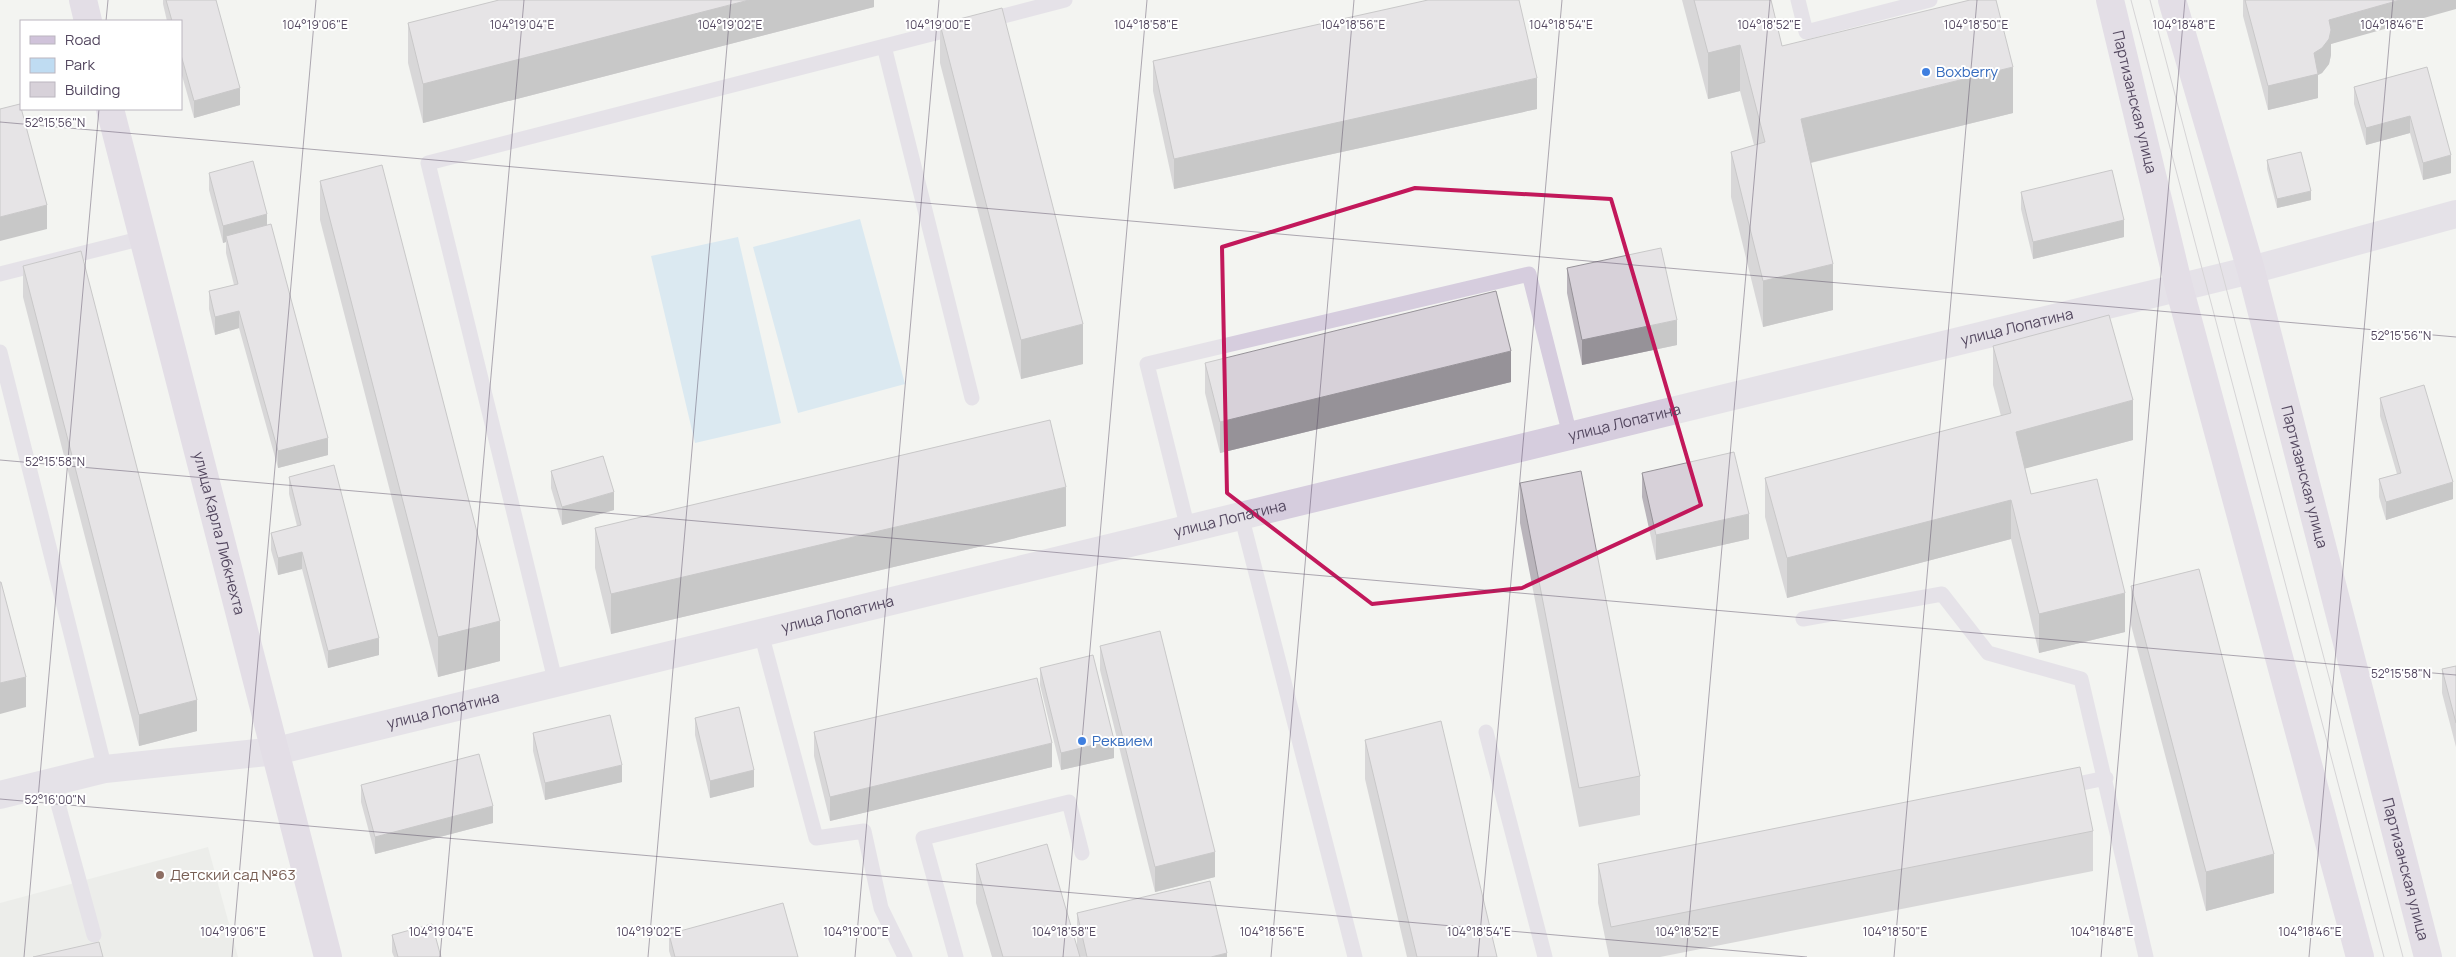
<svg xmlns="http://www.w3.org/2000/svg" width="2456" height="957" font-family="Manrope,sans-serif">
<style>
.education{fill:#e5e5e3}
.green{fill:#bfdcf2}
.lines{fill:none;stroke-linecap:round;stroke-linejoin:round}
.lane{stroke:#d6cdde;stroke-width:15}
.street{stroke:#d6cdde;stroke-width:28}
.secondary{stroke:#d0c3da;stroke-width:28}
.tram{stroke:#b3adb6;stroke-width:1}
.wall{fill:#b9b4bb}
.shaded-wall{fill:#969298}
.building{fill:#d7d1d9;stroke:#969298}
.marked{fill:none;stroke:#c2185b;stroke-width:4;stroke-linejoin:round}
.ticks{fill:none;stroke:#544860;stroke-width:1;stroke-opacity:0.45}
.shop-dot{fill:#3f7fe0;stroke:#fff;stroke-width:2}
.education-dot{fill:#8d6e63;stroke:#fff;stroke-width:2}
.labels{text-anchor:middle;stroke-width:4;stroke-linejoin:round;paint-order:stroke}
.shop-label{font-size:15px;fill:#366cbe;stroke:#fff;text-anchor:start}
.street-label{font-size:15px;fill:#544860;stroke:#fff}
.education-label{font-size:15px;fill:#785e54;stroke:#fff;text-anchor:start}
.ticks-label{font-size:12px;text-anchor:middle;fill:#544860;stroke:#fff;stroke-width:4;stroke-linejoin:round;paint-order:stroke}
</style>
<rect width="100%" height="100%" fill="#f3f4f1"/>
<path class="education" d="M208,847L238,957H0V903Z"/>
<path class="green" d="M860,219L905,384L798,413L753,247Z
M738,237L781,423L695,443L651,256Z"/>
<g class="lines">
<path class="lane" d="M1798,0L1806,32L1930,0
M984,21L1065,0
M884,46L972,398
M0,274L143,238
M0,352L105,769
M1241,515L1355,957
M1188,529L1147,364L1529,274L1570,435
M1803,619L1942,594L1988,653L2081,679L2146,957
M761,633L816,838L864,831L881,908L905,957
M556,684L428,163L959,27
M1486,732L1545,957
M52,782L94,935
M2063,787L2106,778
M956,957L923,838L1069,802L1082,853"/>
<path class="street" id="s1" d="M0,795L105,769L276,751L2251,270L2456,214"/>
<g class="secondary">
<path d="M83,0L88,21"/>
<path id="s2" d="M2110,0L2179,287L2360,957"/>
<path id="s3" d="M2172,0L2251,270L2428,957"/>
<path id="s4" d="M110,109L328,957"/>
</g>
<path class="tram" d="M2131,0L2384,957
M2150,0L2403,957"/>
</g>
<path class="wall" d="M163,0H216L240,105L194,118L181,72V21H167L163,4Z
M874,0V7L423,123L408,63V23Z
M1682,0H1771L1782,46L2013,113L1811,163L1833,310L1763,327L1731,197V152L1754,145L1740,91L1708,99Z
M2243,0H2456L2331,44V55L2329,64L2322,73L2318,75V98L2268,110L2243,16Z
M940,24L1083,364L1021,379L940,63Z
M1153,61L1537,109L1174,189L1153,91Z
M2427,67L2451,173L2423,180L2410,133L2366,145L2354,104V87Z
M2267,160L2311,200L2277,208L2267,169Z
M209,173L267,225L328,455L278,468L239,328L215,335L209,309V291L234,285L226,253V242L223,243L209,190Z
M320,181L500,661L438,677L320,220Z
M2021,192L2124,237L2033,259L2021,209Z
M23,266L197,731L139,746L23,297Z
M1567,268L1677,345L1582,365L1567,293Z
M1993,346L2133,440L2025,468L2031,494L2125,632L2039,653L2011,539L1787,598L1765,517V478L2001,416L1993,385Z
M1205,363L1511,382L1220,453L1205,393Z
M2380,398L2453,499L2386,520L2379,497V479L2397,474L2380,416Z
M551,471L614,510L562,525L551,488Z
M1642,473L1749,539L1656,560L1642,497Z
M289,477L379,655L328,668L302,569L278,575L271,550V533L297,526L289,494Z
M1520,483L1640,776V815L1579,827L1520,523Z
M1066,526L611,634L595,568V528Z
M2131,586L2274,893L2206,911L2131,625Z
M1100,646L1215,877L1155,892L1100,670Z
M2456,666V747L2442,693V669Z
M1040,668L1114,758L1061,770L1040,685Z
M695,718L754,787L710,798L695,735Z
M814,732L1052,767L830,821L814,756Z
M533,733L622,782L545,800L533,751Z
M1365,740L1497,957H1407L1365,779Z
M361,785L493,823L375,854L361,802Z
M2093,831V871L1660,957H1609L1598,903V864Z
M976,864L1077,946V913L1227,957H992L976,903Z
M669,934L798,957H671L669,951Z
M392,935L441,957H394L392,952Z"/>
<path class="shaded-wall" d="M749,0H874V7L423,123V84Z
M2400,0H2456V9L2331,44V55L2329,64L2322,73L2318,75V98L2268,110V86L2314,53L2329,20Z
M1740,45V91L1708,99V53Z
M2013,67V113L1801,165V119Z
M1537,78V109L1174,189V159Z
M240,88V105L194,118V101Z
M2410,116V133L2366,145V128Z
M2451,155V173L2423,180V163Z
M2311,191V200L2277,208V199Z
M47,205V229L0,241V217Z
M267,214V231L226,236V242L223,243V226Z
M2124,220V237L2033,259V242Z
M1833,264V310L1763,327V281Z
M239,311V328L215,335V317Z
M1677,320V345L1582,365V340Z
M1083,324V364L1021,379V340Z
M1511,351V382L1220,453V422Z
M2133,400V440L2016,471V432Z
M328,438V455L278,468V451Z
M2453,482V499L2386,520V502Z
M1066,487V526L611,634V594Z
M614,492V510L562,525V507Z
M2011,500V539L1787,598V558Z
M1749,514V539L1656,560V535Z
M302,552V569L278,575V558Z
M2125,593V632L2039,653V614Z
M500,621V661L438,677V637Z
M379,638V655L328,668V651Z
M26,677V707L0,714V683Z
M197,700V731L139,746V715Z
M1114,740V758L1061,770V753Z
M1052,743V767L830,821V797Z
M622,765V782L545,800V783Z
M754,770V787L710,798V781Z
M493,806V823L375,854V837Z
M1215,852V877L1155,892V867Z
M2274,854V893L2206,911V872Z
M1227,953V957H1211Z"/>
<path class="building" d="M166,0H216L240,88L194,101L181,55V21H172Z
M499,0H749L423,84L408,23Z
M1428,0H1519L1537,78L1174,159L1153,61Z
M1694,0H1771L1782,46L1970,0H1996L2013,67L1801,119L1833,264L1763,281L1731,152L1765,142L1740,45L1708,53Z
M2245,0H2400L2329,20L2331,30L2329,39L2322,48L2314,53L2318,74L2268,86Z
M1002,8L1083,324L1021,340L940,24Z
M2427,67L2451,155L2423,163L2410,116L2366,128L2354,87Z
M20,104L47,205L0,217V109Z
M2301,152L2311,191L2277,199L2267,160Z
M253,161L267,214L223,226L209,173Z
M382,165L500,621L438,637L320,181Z
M2112,170L2124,220L2033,242L2021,192Z
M271,224L328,438L278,451L239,311L215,317L209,291L238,284L226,236Z
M1661,248L1677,320L1582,340L1567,268Z
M81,251L197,700L139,715L23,266Z
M1496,291L1511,351L1220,422L1205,363Z
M2109,315L2133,400L2016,432L2031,494L2097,479L2125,593L2039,614L2011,500L1787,558L1765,478L2011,413L1993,346Z
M2424,385L2453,482L2386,502L2379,479L2401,473L2380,398Z
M1050,420L1066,487L611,594L595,528Z
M1734,452L1749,514L1656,535L1642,473Z
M603,456L614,492L562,507L551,471Z
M334,465L379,638L328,651L302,552L278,558L271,533L301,525L289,477Z
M1581,471L1640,776L1579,788L1520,483Z
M2199,569L2274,854L2206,872L2131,586Z
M0,582H1L26,677L0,683Z
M1160,631L1215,852L1155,867L1100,646Z
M1093,655L1114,740L1061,753L1040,668Z
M2456,666V723L2442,669Z
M1037,678L1052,743L830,797L814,732Z
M739,707L754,770L710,781L695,718Z
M610,715L622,765L545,783L533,733Z
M1441,721L1497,957H1417L1365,740Z
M479,754L493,806L375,837L361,785Z
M2080,767L2093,831L1611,927L1598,864Z
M1047,844L1080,957H1003L976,864Z
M1210,881L1227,953L1211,957H1087L1077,913Z
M783,903L798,957H675L669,934Z
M432,924L441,957H398L392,935Z
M99,942L103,957H33Z"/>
<path d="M0 0H2456V957H0ZM1415,188L1611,199L1701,505L1522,588L1372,604L1227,493L1222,247Z" fill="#f3f4f1" fill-opacity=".55" fill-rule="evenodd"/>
<path class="marked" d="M1415,188L1611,199L1701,505L1522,588L1372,604L1227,493L1222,247Z"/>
<path class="ticks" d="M106,21L108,0M0,122L2456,337M0,460L2456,675M0,799L1807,957M24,957L99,109M232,957L316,0M440,957L524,0M648,957L731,0M855,957L939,0M1063,957L1147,0M1271,957L1354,0M1478,957L1562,0M1686,957L1770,0M1894,957L1977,0M2101,957L2185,0M2309,957L2393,0"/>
<g class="shop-dot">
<circle cx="1926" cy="72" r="5"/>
<circle cx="1082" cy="741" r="5"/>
</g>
<circle class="education-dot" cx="160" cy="875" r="5"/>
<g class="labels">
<g class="shop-label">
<text x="1936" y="77">Boxberry</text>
<text x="1092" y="746">Реквием</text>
</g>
<g class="street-label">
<text dy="5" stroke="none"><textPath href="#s2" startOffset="105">Партизанская улица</textPath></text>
<text dy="5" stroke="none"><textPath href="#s1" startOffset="2072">улица Лопатина</textPath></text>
<text dy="5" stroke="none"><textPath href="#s1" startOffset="1668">улица Лопатина</textPath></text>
<text dy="5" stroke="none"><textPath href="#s3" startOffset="495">Партизанская улица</textPath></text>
<text dy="5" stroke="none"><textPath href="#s1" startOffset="1262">улица Лопатина</textPath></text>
<text dy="5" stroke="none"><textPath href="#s4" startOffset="438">улица Карла Либкнехта</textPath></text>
<text dy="5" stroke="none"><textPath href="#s1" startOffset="858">улица Лопатина</textPath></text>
<text dy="5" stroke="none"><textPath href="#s1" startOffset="452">улица Лопатина</textPath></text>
<text dy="5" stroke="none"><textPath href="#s3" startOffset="900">Партизанская улица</textPath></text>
</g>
<g class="education-label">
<text x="170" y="880">Детский сад №63</text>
</g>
</g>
<g class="ticks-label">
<text x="315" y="29">104°19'06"E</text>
<text x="522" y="29">104°19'04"E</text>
<text x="730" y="29">104°19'02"E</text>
<text x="938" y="29">104°19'00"E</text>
<text x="1146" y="29">104°18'58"E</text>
<text x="1353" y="29">104°18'56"E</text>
<text x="1561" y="29">104°18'54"E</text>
<text x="1769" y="29">104°18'52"E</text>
<text x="1976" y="29">104°18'50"E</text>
<text x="2184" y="29">104°18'48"E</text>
<text x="2392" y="29">104°18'46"E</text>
<text x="55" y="127">52°15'56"N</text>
<text x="2401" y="340">52°15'56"N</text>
<text x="55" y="466">52°15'58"N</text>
<text x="2401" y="678">52°15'58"N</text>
<text x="55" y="804">52°16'00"N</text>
<text x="233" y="936">104°19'06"E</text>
<text x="441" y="936">104°19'04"E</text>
<text x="649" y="936">104°19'02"E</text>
<text x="856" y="936">104°19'00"E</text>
<text x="1064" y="936">104°18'58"E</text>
<text x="1272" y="936">104°18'56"E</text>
<text x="1479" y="936">104°18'54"E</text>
<text x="1687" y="936">104°18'52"E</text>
<text x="1895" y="936">104°18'50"E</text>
<text x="2102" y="936">104°18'48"E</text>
<text x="2310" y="936">104°18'46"E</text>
</g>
<rect x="20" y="20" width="162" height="90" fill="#ffffff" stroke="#bbb6bf"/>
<rect x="30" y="36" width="25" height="8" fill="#d0c3da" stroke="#bbb6bf"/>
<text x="65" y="45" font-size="15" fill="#544860">Road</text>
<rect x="30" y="58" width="25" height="15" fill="#bfdcf2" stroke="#bbb6bf"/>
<text x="65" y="70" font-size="15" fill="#544860">Park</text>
<rect x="30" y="82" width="25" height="15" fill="#d7d1d9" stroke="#bbb6bf"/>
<text x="65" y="95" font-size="15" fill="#544860">Building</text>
</svg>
